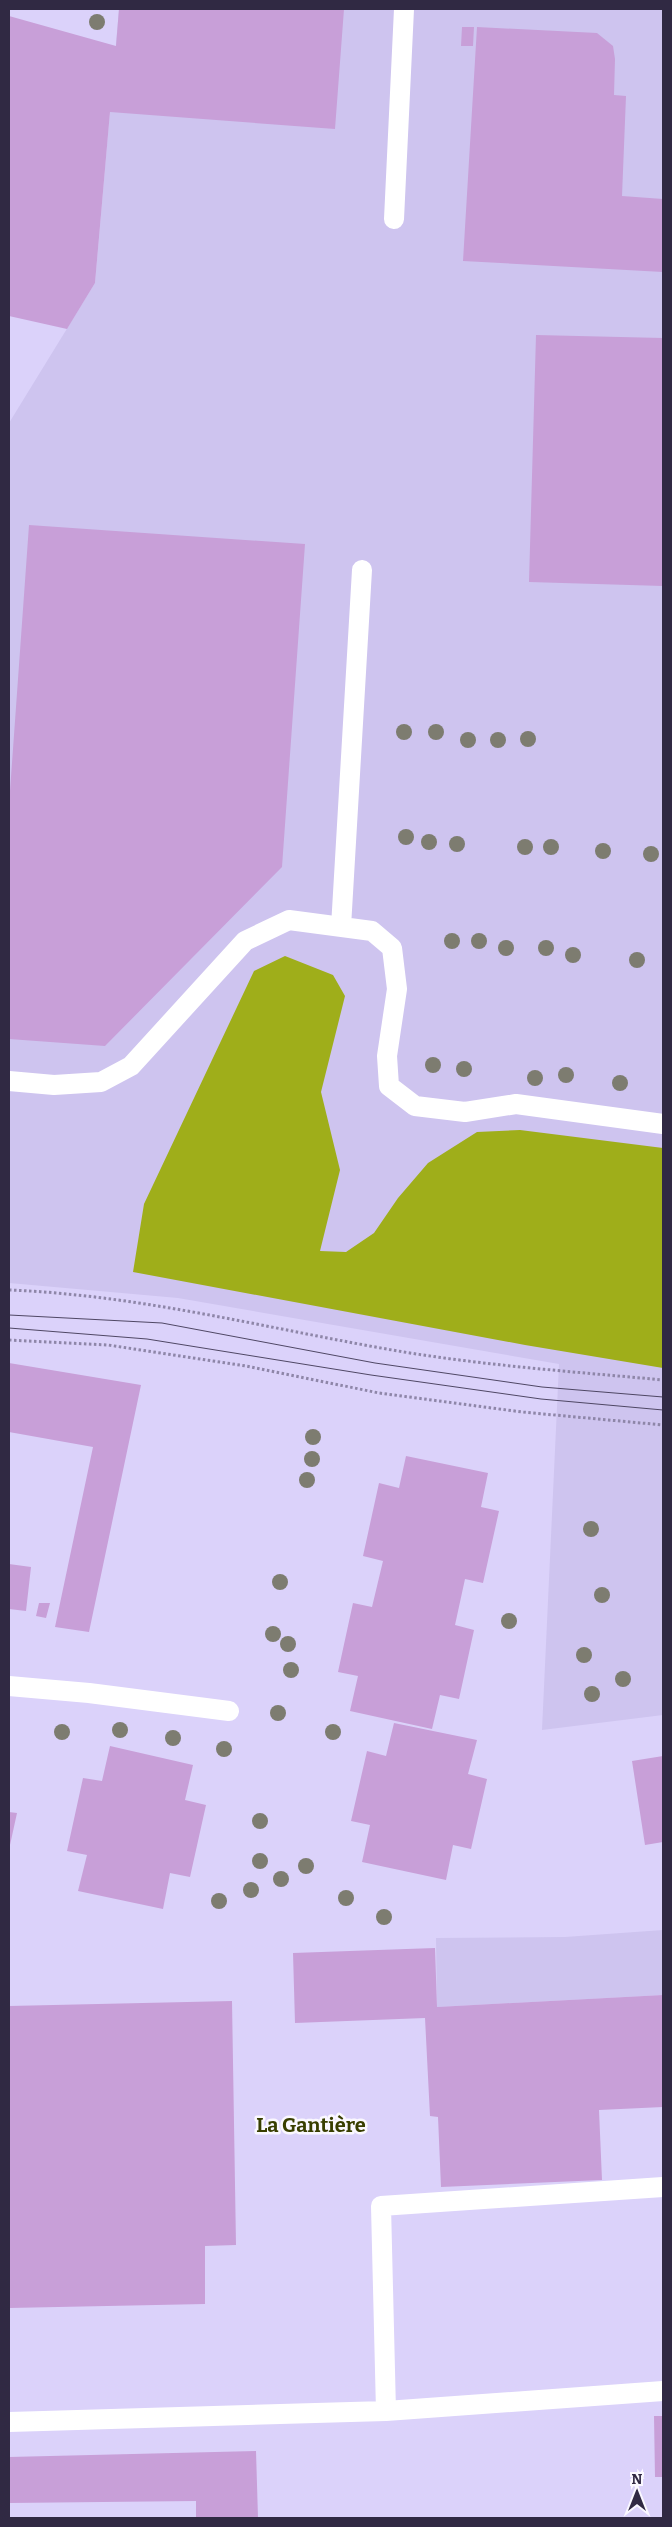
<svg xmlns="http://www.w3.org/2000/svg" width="672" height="2527" font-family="Bitter,serif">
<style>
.built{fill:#cec4ef}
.forest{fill:#9fae1a}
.building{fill:#c89fd8}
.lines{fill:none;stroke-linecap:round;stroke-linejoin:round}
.path{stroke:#8e86a8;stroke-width:3;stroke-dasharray:2.5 2.5;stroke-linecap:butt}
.service{stroke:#fff;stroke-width:20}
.tram{stroke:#4f4764;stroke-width:1}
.tree{fill:#7d7c70}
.labels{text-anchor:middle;stroke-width:5;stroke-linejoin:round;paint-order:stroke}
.quarter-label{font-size:20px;font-weight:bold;fill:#383e00;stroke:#faf8ff}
</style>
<rect width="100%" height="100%" fill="#dbd2fa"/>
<path class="built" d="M119,9H663V1715L542,1730L559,1364L178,1298L9,1283V423L95,283Z
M663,1930V1995L437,2007L436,1938L565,1937Z"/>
<path class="forest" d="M285,956L333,975L345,996L321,1092L340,1170L320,1251L346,1252L374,1233L398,1198L428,1163L477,1132L520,1130L663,1148V1368L525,1345L133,1272L144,1204L254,971Z"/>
<path class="building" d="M119,9H344L335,129L110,112L95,283L67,329L9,316V16L116,46Z
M462,27H474L473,46H461Z
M477,27L597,33L613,46L615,59L614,95L626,96L622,196L663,199V272L463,261Z
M536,335L663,338V586L529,582Z
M29,525L305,544L282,867L105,1046L9,1039V805Z
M9,1363L141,1385L89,1632L55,1627L93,1447L9,1432Z
M406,1456L488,1473L481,1507L499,1511L483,1583L465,1579L455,1625L474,1630L459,1699L440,1695L432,1729L350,1711L358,1676L338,1672L353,1603L372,1607L383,1561L363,1556L379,1483L399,1488Z
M9,1564L31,1567L26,1611L9,1609Z
M39,1603H50L46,1618L36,1616Z
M394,1723L477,1740L468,1774L487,1779L471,1849L453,1845L446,1880L362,1862L370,1825L351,1821L367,1751L386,1756Z
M110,1746L193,1765L185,1800L206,1805L190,1877L170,1873L163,1909L78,1891L87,1855L67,1851L83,1778L102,1781Z
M663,1756V1842L645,1845L632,1761Z
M9,1812L17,1813L10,1845H9Z
M435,1948L437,2007L663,1995V2107L599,2110L602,2180L441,2187L438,2117L430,2116L425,2018L295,2023L293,1953Z
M232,2001L236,2245L205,2246V2304L9,2308V2006Z
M654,2416H663V2477H655Z
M256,2451L258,2518H196V2501L9,2503V2457Z"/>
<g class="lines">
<path class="path" d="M9,1290C142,1295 273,1330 404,1352C490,1366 577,1372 663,1380
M9,1340L108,1345L246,1366L379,1393L522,1412L663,1425"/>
<path class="service" d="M394,219L404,9
M341,927L362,570
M9,1081L54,1085L101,1082L131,1066L245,941L289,920L372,931L392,948L397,989L387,1056L389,1086L415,1106L465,1112L516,1104L663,1124
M9,1686L89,1693L229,1711
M663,2187L381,2206L386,2411L663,2391
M9,2422L386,2411"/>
<path class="tram" d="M9,1315L162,1323L375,1363L542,1387L663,1397
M9,1328L147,1339L371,1375L541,1399L663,1410"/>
</g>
<g class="tree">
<circle cx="97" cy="22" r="8"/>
<circle cx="404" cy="732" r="8"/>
<circle cx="436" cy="732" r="8"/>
<circle cx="528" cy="739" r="8"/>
<circle cx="468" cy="740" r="8"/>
<circle cx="498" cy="740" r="8"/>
<circle cx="406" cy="837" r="8"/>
<circle cx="429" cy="842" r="8"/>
<circle cx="457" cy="844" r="8"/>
<circle cx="525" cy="847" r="8"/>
<circle cx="551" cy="847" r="8"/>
<circle cx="603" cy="851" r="8"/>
<circle cx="651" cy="854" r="8"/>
<circle cx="452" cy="941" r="8"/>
<circle cx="479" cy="941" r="8"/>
<circle cx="506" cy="948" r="8"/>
<circle cx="546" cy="948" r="8"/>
<circle cx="573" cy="955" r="8"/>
<circle cx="637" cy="960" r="8"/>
<circle cx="433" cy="1065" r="8"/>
<circle cx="464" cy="1069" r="8"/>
<circle cx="566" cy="1075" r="8"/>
<circle cx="535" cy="1078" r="8"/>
<circle cx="620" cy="1083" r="8"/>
<circle cx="313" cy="1437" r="8"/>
<circle cx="312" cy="1459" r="8"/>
<circle cx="307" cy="1480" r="8"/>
<circle cx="591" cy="1529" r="8"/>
<circle cx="280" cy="1582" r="8"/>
<circle cx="602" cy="1595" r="8"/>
<circle cx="509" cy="1621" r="8"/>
<circle cx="273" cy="1634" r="8"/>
<circle cx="288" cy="1644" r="8"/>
<circle cx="584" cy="1655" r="8"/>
<circle cx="291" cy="1670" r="8"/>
<circle cx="623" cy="1679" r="8"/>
<circle cx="592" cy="1694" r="8"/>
<circle cx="278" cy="1713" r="8"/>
<circle cx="120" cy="1730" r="8"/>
<circle cx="62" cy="1732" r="8"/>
<circle cx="333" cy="1732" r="8"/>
<circle cx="173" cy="1738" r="8"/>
<circle cx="224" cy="1749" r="8"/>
<circle cx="260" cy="1821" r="8"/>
<circle cx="260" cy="1861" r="8"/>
<circle cx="306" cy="1866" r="8"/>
<circle cx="281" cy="1879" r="8"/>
<circle cx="251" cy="1890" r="8"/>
<circle cx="346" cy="1898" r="8"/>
<circle cx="219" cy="1901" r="8"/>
<circle cx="384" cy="1917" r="8"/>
</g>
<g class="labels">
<g class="quarter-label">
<text x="311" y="2132">La Gantière</text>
</g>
</g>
<rect width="672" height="2527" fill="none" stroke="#302943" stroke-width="20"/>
<g transform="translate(637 2492)" stroke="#faf8ff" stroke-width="4" paint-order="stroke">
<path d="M0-4L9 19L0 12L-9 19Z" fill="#302943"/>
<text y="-8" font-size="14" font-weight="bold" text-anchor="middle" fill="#302943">N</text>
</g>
</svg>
